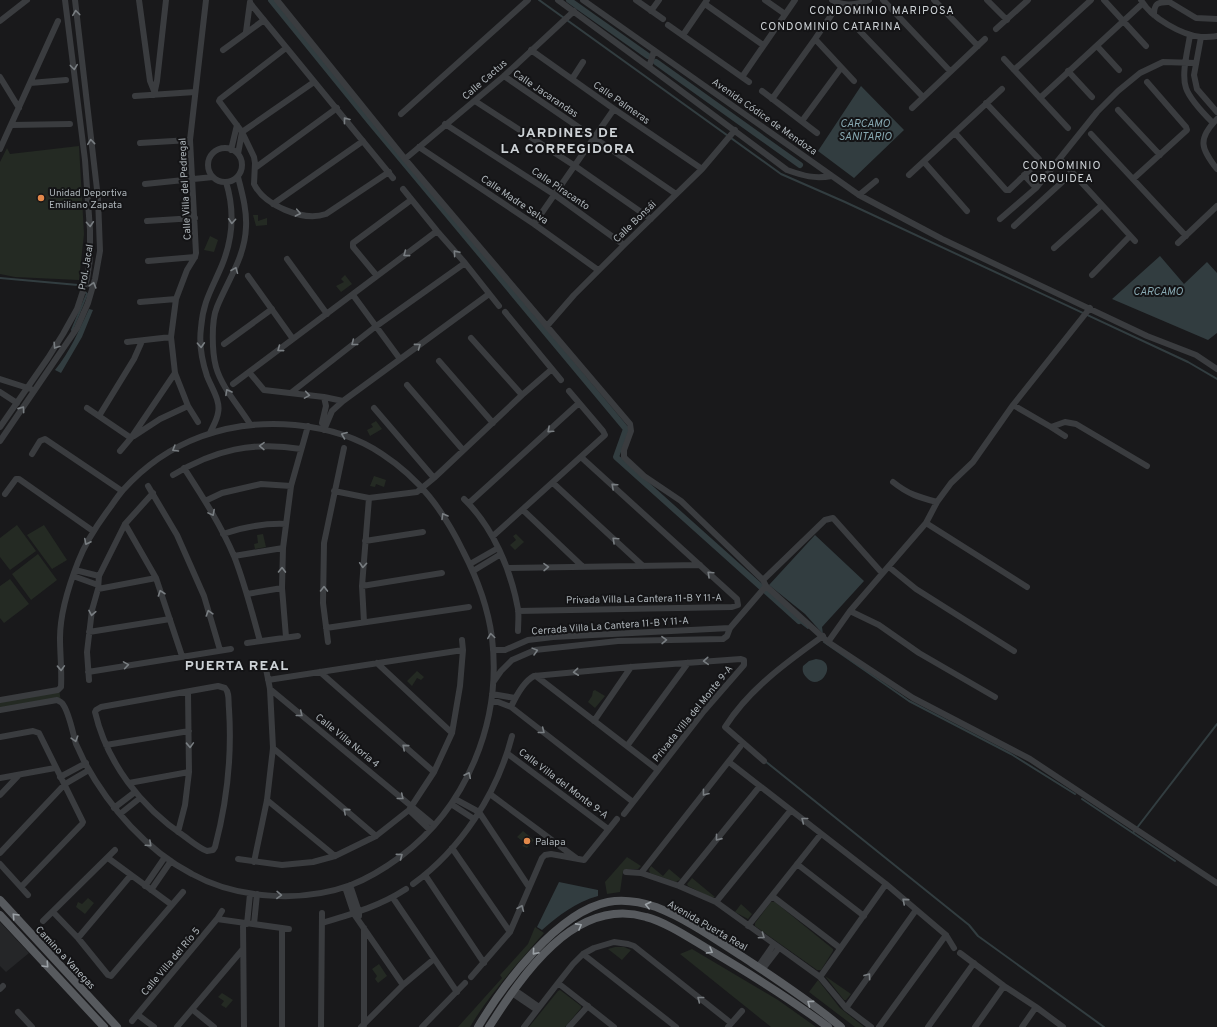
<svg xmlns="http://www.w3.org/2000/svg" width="1217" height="1027" font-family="Overpass,sans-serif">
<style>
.built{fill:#252628}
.green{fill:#242a23}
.water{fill:#323d40}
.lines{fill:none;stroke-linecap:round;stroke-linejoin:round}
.stream{stroke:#323d40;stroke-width:2}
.canal{stroke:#323d40;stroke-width:6}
.minor{stroke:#3a3c3f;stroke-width:6}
.major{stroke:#575a5e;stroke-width:8}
.oneway{stroke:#797e82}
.oneway2{stroke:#9ca2a7}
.poi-dot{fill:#e2884a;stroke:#141416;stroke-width:1.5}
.labels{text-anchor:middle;stroke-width:4;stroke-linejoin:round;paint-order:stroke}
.street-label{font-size:10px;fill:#adb4b9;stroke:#141416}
.poi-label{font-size:10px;fill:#adb4b9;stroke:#141416;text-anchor:start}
.neighbourhood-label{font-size:11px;letter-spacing:1px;fill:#cdd2d6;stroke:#141416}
.water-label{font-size:11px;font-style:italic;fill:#87a8b1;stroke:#141416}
.district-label{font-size:14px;font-weight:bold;letter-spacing:1px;fill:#cdd2d6;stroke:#141416}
</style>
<rect width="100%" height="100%" fill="#19191b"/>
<path class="built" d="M0,922L29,953L6,972L0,966Z"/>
<path class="green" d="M79,146L84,234L79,280L15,277L0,274V162L7,148L10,154Z
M253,215H258V221L267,218V225L256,226Z
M210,236L218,240L214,252L204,250Z
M345,275L352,284L341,292L336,286L344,282L341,279Z
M376,421L382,429L370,436L367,430L373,427L371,424Z
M374,476L386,480L384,487L376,484L375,487L370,486Z
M17,525L36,551L10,570L0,557V538Z
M44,525L67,560L52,569L27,535Z
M263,534L266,547L255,549L254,544L258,543L257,535Z
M516,534L524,542L515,550L510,545L516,540L513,536Z
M38,554L57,580L31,600L12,574Z
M10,579L29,604L4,623L0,618V586Z
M417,671L424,677L421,680L417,678L412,686L407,681Z
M59,689L61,702L0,710V700Z
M595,690L605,696L595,708L588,702L592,696L593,691Z
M523,831L534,840L527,848L522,846L525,843L517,837Z
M627,857L641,866L638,869H626L623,871L620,892L607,894L605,882Z
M651,866L663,876L669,869L681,879L676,882L650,873L649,870Z
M692,878L715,897L712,898L688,886L687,884Z
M88,898L94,903L85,914L76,907L78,902L82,904Z
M771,902H775L833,949V951L821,970H817L755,926V923Z
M741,904L752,914L748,919L735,912Z
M535,927L544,933C518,963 490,993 470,1027H458L502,978L500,975L528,944Z
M615,947H624L631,950L622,960L608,949Z
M692,949L778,1000L816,1027H771L680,954Z
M379,964L387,976L378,983L375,979L377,976L372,969Z
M825,976L851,994L846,1000H844Z
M818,980L840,1008L864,1027H855L809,992Z
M560,990L581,1006V1008L565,1027H529L558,991Z
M222,993L233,1000L226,1008L221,1005L224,1001L218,997Z"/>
<path class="water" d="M861,86L904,130L854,178L818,151Z
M1160,256L1184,284L1207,262L1217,273V333L1208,340L1112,299Z
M89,309L93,310L82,337L61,373L55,370C70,352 79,330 89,309Z
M815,535L864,581L822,627L823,634L805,614L769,585Z
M816,659C840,661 820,693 807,678C803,674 802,671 803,666L809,661Z
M559,882L598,890V896C576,902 559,915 542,930L537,927Z"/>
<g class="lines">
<path class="stream" d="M539,0L781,174L845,202L1188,362L1217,379
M0,278L78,285L87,294L72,330
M799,621L808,628
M824,642L909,701L1011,754L1075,794
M765,761L969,925L978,936L1104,1027
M1082,799L1175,861
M1133,833L1217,724"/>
<path class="canal" d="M271,0L370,122L626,429L616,457L799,621
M569,0L648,56
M656,62L800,165"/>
<path class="minor" d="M139,0L150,81L154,91
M277,0L405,159L630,424L631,431L624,450V457L628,461L644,476L681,501L763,580L766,586L828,642L913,698L1030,759L1217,883
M558,0L649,67L787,170C804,176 814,179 832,176
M583,0L859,195L942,239L1147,336L1196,355L1217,369
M636,0L663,19
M765,0L785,14
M832,0C844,7 857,5 869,0
M883,0L950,71
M934,0L978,46
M987,0L1007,20
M1104,0L1146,46
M1141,0C1151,18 1182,35 1201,37C1206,37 1212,37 1217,36
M1166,0L1196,18L1217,19
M250,3L393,178
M705,4L763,45
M651,11L659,0
M1154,15C1154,4 1157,2 1168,2
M0,21L27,0
M668,25L749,82
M855,26L923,97
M996,29L1028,0
M246,32L250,2
M683,35L707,0
M1190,35C1188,49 1181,74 1186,88C1190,100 1204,114 1213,123
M1201,37L1194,75L1197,89L1217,112
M815,39L854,81
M1097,46L1119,70
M286,48L220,99L219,101L242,132L254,157L255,163L254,184C264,205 303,222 326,214L389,172
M223,50L264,20
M531,50L614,109L702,169
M1004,59L1068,128
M649,67L654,51
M1014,70L1091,0
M1068,71L1092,97
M504,76L676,194
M0,77L19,108
M742,77L795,0
M572,79L583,62
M30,83L66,80
M762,91L817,133
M154,95L157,81L166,0
M135,96L195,92
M1040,98L1143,3
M772,99L815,39L834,11L838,3
M475,101L575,166L651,219
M912,108L985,39
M1118,110L1160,155
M401,114L528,0
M1217,119C1197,139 1201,149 1217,169
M802,121L841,68
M445,124L555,195L624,245
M12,125L70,124
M955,133L1006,190H1009L1039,161V159L986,103
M1091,134L1186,236
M140,143L190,140
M419,147L534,224L598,270
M208 165a17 17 0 1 1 34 0a17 17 0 1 1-34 0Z
M0,149L58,21
M231,150L237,125
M238,154L242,132L314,82
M405,159L504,76L574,11
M1060,159L1135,241
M924,162L967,211
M255,168L337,108
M909,175L1002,89
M1024,175L1036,188
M238,177C242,193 247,210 246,227C245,257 228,280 217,307C211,321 212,352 216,367C222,388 239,406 250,424
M1133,179L1187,130L1186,127L1147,82
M145,184L213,177
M403,189L437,231L465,263L499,306
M859,195L876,181
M273,204L363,141
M1000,219L1036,188L1097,112L1118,91L1140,73L1163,62L1196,63
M147,221L195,218
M534,224L614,109
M1014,226L1072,173
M1178,243L1217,206
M1054,248L1102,205
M287,259L327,314
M148,261L195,257
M1092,275L1130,236
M248,276L293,339
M377,276L353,247V243L411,200
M353,295L400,359
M140,302L176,299
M505,312L561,380
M547,326L574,295L624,245L702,169L735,130
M471,338L522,395
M127,342L171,337
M224,344L272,309
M439,361L493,423
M249,372L264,390L324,397L343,401L489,294
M0,379L31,389
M233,384L437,231
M407,385L463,450
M0,392L17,403
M292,392L375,327L465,263
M1013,405L1051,427L1065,436
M87,408L131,438
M374,408L434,478
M99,416L134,359L142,341
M198,422L188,406L175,373L171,337L176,299L187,270L195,257L196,253L190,140L206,0
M322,423L326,406L324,397
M0,427L48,358L63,334L77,309L87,279L90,259V230L85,160L65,0
M1051,427L1065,422L1076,424L1147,466
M324,430L332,411L343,401
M210,433C213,426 217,420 218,413C221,401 211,387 207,376C202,361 199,343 201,328C203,301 212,289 222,265C233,238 235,211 226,182
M134,436L160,419L188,406
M0,441L77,328L88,303L95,279L100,251L98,198L75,0
M120,451L131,438L175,373
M32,454L40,441L45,439L122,491
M184,468C202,496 221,525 234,556C245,584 252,613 260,641
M173,475C214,450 253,441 301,449
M893,482C908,494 918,497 937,502
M553,483L643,566
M148,486L177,535L204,596L220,650
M334,491L369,498L417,492L434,478L522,395L552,369
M5,494L16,479H19L93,531
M464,499C493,527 511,570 518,609C519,616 518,624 518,631
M205,501L222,493L261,484L291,486
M469,503L579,403
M523,510L582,566
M926,523L1027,587
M125,524L156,578L182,656
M223,534C244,527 264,523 286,524
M493,536L605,435L603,431L569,391
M365,541L423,532
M234,556L283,548
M470,564L498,548
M889,567L916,589L1014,651
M507,568L700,565
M75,570L99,576
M473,571L501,554
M73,576L98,585
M763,580L825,520L833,518L882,573
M362,586L442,573
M98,589L156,578
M247,594L282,588
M518,611L732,607L738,605L737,599L581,457
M850,611L879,625L919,653L995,697
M364,622L362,586L369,498
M326,628L469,607
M89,632L170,619
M286,637L282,588L283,548L291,486L308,426
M328,642L323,603L324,543L344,448
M828,642L850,611L926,523L937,502L951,483L973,462L1013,405L1090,308
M247,643L298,636
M493,650H505L528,640L553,637L730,628
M377,663L452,733
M88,672L231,649
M320,672L434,772
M536,676L658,770
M89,680L87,652L92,610L98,589L99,576L125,524L153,493
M268,680L463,650
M494,681L501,671L512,660L535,650L618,641L723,639L727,636L730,628L766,586
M218,686L225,688C230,693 228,702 229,709C232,755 227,802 215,847L213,850L207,851C199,848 191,841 184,836C141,807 107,763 95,712L96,710L101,707Z
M270,689L434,825
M492,694L515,698
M0,700L58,690L61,687C62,671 60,654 60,638C60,613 69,585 78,562C85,544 95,528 106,513C112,505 117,497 123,490C168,440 229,419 295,425C326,428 357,437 382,454C420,479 443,510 463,551C477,578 488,607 492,638C502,721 467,807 400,857C385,868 369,878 351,885C302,903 237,899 192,874C146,850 110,808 85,763C82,757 79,750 76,744C73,734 69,711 62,703C61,702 59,701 57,700L0,710
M492,702H498L511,707L633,802
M511,707C516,696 523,682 534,676L631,667L741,659L744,660V665L704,711L624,814
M594,721L631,667
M0,737L33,731L39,733L83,822L82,824L21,887
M106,745L189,731
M627,746L688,663
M273,748L376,836
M508,754L608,829
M764,761L725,727C749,689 787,662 823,636
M729,762L886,884L946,935L954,948
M60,777L86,763
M0,778L55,768
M129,783L189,772
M490,794L576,858
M0,795L19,775
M455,799L479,812L529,887
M267,800L335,856
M451,804L474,819
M114,808L135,792
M409,810L430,830
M120,814L140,798
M178,832L185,805L189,772L188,692
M452,848L510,932
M0,853L65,784L89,770
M108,858L172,905
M238,859L282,865L313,862L335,856L376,836L409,810L434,772L452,733L460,686L463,650L462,640
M254,862L267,800L273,748L270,689L266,669
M0,864L28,895
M797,864L864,916
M626,872L641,873L679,886L716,902L820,977L846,1008L871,1027
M641,873L740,747
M425,875L484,963
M413,884C461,849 497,794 512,736
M350,885L359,912V916
M145,886L165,857
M679,886L760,786
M345,887L354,914L403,985
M151,890L171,861
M772,896L840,948
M393,898L457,992
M716,902L791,810
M53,912L78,938L108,975L111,976L183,892
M217,919L289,929
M43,921L115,850
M243,923L244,1027
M322,923C352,914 380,906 406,889
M247,924L250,894
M254,924L257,894
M748,926L821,834
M364,928V1025
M78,938L131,875
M960,953L1004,986L1036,1007L1063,1027
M583,954L676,1027
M758,967L774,944
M762,970L779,948
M471,977L510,932L542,858L545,855L551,854L584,860L617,819
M820,977L886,884
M558,983L614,1027
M0,989L3,986
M512,993L537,1010
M519,993L539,1007
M846,1008L916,910
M193,1010L214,1027
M18,1012L32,1027
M138,1015L154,1027
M132,1021L217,919L222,911
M177,1027L243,949
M282,1027V929
M321,1027L322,913
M361,1027L403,985L434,959
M422,1027L465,983
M524,1027L558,983L573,964L583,954L594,948L614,942L628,944L634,946L731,1023
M569,1027L588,1006
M728,1027L742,1011
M879,1027L946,935
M928,1027L974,963
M975,1027L1004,986
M1022,1027L1036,1007"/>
<path class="major" d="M0,900L117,1027
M0,915L104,1027
M478,1027C503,985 557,912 608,902C624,899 641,902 656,907C687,919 715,939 743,957C776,979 810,1001 841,1027
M489,1027C522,976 574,896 646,917C666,922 691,939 708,949C749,973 789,998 828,1027"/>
</g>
<defs><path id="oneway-chevron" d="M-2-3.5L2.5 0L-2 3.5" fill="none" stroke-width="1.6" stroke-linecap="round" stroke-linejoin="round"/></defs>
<g class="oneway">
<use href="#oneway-chevron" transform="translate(76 13) rotate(-97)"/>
<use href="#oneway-chevron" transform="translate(74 67) rotate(83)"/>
<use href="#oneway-chevron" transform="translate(346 120) rotate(-128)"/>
<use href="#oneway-chevron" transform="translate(91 142) rotate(-96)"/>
<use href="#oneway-chevron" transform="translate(298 213) rotate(11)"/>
<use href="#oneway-chevron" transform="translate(232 221) rotate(94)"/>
<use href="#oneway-chevron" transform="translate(90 224) rotate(86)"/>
<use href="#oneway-chevron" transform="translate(456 253) rotate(-131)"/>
<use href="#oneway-chevron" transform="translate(406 254) rotate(143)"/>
<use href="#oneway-chevron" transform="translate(235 270) rotate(-68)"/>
<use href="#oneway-chevron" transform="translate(93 285) rotate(-74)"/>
<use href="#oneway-chevron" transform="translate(354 343) rotate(142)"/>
<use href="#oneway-chevron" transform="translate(201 345) rotate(87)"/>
<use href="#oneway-chevron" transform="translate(56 346) rotate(123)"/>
<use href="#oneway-chevron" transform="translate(418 346) rotate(-36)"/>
<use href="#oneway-chevron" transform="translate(280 349) rotate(143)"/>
<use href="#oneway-chevron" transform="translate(228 392) rotate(-119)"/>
<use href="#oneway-chevron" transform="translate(307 395) rotate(9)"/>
<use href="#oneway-chevron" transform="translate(22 409) rotate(-55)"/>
<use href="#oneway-chevron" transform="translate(550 430) rotate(138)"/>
<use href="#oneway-chevron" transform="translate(344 435) rotate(-159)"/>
<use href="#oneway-chevron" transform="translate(262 446) rotate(-179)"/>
<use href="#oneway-chevron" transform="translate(175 449) rotate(149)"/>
<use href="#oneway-chevron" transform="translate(614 486) rotate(-138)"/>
<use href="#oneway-chevron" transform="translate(212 513) rotate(62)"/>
<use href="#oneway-chevron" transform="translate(444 516) rotate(-121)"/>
<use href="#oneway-chevron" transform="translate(615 540) rotate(-137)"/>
<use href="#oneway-chevron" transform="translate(87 542) rotate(117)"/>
<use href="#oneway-chevron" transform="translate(363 565) rotate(94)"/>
<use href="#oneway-chevron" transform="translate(546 567) rotate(-1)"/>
<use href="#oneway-chevron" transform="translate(282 570) rotate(-89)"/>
<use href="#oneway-chevron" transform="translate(710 574) rotate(-137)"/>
<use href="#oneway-chevron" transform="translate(324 589) rotate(-89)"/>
<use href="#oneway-chevron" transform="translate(161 593) rotate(-109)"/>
<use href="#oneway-chevron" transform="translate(92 613) rotate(100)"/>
<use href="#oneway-chevron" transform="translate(209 613) rotate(-107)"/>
<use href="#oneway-chevron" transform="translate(491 636) rotate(-98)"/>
<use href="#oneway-chevron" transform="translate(664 640) rotate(-1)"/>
<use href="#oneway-chevron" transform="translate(535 651) rotate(-15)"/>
<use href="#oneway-chevron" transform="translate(706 661) rotate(176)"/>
<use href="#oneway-chevron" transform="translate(126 665) rotate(-9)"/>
<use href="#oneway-chevron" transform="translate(61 668) rotate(88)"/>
<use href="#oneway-chevron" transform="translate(576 672) rotate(174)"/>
<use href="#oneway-chevron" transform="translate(300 714) rotate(39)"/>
<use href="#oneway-chevron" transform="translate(542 731) rotate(38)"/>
<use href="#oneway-chevron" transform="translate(75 739) rotate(73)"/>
<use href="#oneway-chevron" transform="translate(190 745) rotate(88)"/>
<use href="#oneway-chevron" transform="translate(405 747) rotate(-139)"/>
<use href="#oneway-chevron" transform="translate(468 775) rotate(-64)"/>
<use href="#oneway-chevron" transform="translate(705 793) rotate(128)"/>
<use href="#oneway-chevron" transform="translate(401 797) rotate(39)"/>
<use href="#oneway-chevron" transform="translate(346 811) rotate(-139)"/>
<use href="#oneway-chevron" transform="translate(804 820) rotate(-142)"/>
<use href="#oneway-chevron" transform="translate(718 838) rotate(129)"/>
<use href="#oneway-chevron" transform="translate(149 844) rotate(42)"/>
<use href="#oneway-chevron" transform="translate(400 856) rotate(-37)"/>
<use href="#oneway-chevron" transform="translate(279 895) rotate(1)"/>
<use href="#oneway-chevron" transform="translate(905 901) rotate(-140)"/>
<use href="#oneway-chevron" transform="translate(521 908) rotate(-67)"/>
<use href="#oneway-chevron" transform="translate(762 936) rotate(35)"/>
<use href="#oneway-chevron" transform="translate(868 976) rotate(-54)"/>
<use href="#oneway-chevron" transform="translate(700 999) rotate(-142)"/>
</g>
<g class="oneway2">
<use href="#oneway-chevron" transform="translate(648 905) rotate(-166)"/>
<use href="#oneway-chevron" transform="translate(15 916) rotate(-133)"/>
<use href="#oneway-chevron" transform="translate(579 926) rotate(-29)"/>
<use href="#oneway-chevron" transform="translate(710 951) rotate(30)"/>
<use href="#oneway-chevron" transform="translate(535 952) rotate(131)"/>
<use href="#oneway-chevron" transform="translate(46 965) rotate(47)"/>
<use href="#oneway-chevron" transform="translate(810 1003) rotate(-143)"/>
</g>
<g class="poi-dot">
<circle cx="41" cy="198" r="4"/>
<circle cx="527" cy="841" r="4"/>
</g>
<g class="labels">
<g class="street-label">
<text transform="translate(484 79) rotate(-41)" y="4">Calle Cactus</text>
<text transform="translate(546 93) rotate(34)" y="4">Calle Jacarandas</text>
<text transform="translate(622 102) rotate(35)" y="4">Calle Palmeras</text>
<text transform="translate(765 116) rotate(35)" y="4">Avenida Códice de Mendoza</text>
<text transform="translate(561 188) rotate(34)" y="4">Calle Piracanto</text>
<text transform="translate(184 189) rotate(-93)" y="4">Calle Villa del Pedregal</text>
<text transform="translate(515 199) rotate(34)" y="4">Calle Madre Selva</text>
<text transform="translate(634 221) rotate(-44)" y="4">Calle Bonsái</text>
<text transform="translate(85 267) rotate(-80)" y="4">Prol. Jacal</text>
<text transform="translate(644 598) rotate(-1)" y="4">Privada Villa La Cantera 11-B Y 11-A</text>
<text transform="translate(610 625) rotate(-4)" y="4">Cerrada Villa La Cantera 11-B Y 11-A</text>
<text transform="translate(692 713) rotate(-51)" y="4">Privada Villa del Monte 9-A</text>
<text transform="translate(348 740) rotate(39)" y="4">Calle Villa Noria 4</text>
<text transform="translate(564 783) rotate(37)" y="4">Calle Villa del Monte 9-A</text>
<text transform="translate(708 925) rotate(30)" y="4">Avenida Puerta Real</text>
<text transform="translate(66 957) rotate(47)" y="4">Camino a Vanegas</text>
<text transform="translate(170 961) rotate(-50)" y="4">Calle Villa del Río 5</text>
</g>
<g class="poi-label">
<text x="49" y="196">Unidad Deportiva<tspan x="49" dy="12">Emiliano Zapata</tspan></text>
<text x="535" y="845">Palapa</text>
</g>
<g class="neighbourhood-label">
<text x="882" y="14">CONDOMINIO MARIPOSA</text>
<text x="831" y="30">CONDOMINIO CATARINA</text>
<text x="1062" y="169">CONDOMINIO<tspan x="1062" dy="13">ORQUIDEA</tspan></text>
</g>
<g class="water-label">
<text x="865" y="127">CARCAMO<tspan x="865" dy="13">SANITARIO</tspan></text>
<text x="1158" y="295">CARCAMO</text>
</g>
<g class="district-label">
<text x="568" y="137">JARDINES DE<tspan x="568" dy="16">LA CORREGIDORA</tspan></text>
<text x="237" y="670">PUERTA REAL</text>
</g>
</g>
</svg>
